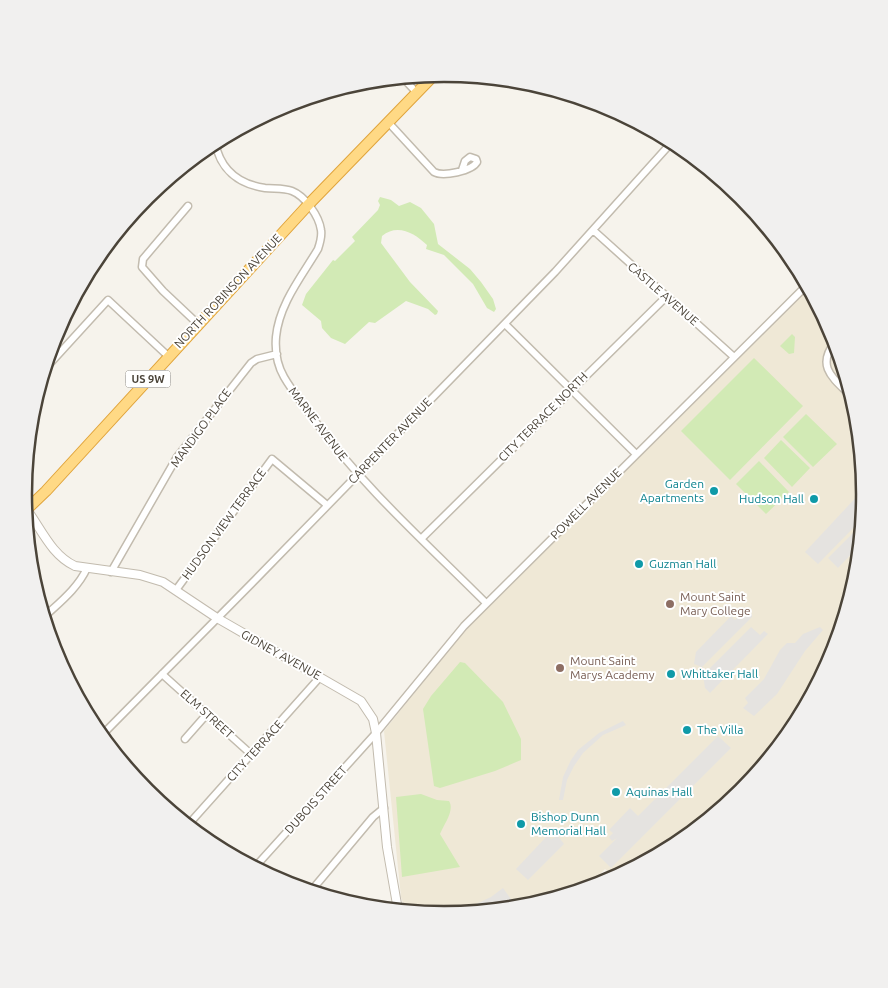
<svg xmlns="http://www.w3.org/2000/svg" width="888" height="988" font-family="Ubuntu,sans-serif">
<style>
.education{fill:#efe8d6}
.green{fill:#d2eab5}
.parking{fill:#e5e3e0}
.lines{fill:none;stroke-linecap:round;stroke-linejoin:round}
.minor-casing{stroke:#c2bbae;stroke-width:9}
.tertiary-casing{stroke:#c2bbae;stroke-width:10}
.trunk-casing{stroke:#e0a43c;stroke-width:12}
.minor{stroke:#fff;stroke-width:6}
.tertiary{stroke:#fff;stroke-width:8}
.trunk{stroke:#ffd985;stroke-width:10}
.culture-dot{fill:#0f9aa8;stroke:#fff;stroke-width:2}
.education-dot{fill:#8d6e63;stroke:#fff;stroke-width:2}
.labels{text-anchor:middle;stroke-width:4;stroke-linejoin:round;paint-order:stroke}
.shield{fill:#fff;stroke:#817c74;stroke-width:1}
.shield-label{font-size:11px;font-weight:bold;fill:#4b4439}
.street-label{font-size:12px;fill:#4b4439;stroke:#fff}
.culture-label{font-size:12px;fill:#0d838f;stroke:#fff;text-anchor:start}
.education-label{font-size:12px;fill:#785e54;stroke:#fff;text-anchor:start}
.rim{fill:none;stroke:#4b4439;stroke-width:2.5}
</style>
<rect width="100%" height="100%" fill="#f6f3ec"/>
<path class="education" d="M809,289L832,333L856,412L864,494L856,576L832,655L802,712L728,802L677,844L614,877L605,869L588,887L526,906L444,914L405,910L401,897L384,731L464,631Z"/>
<path class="green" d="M380,197L391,200L399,206L410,202L421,208L434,224L438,244L470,269L481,282L493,299L496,309L494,312L487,308L473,284L444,255L426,249L427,245C415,233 397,223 382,236L381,243L410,282L438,311L437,314L435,315L428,309L406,301L375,323L369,322L345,344L331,338L322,328L321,321L302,305L306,294L333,260L335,261L355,241L352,237L378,210L380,205L378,201Z
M792,334L795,337L794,353L789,354L780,346Z
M754,358L803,406L730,480L681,431Z
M806,414L837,444L813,467L783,437Z
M781,440L810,468L792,487L764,458Z
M759,461L789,492L766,514L736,484Z
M460,662L465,663L503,702L521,739V760L495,771L440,788L434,786L423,709L431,696Z
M421,794L437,800L449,801C455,810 444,824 440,834L460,867L402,877L396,797Z"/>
<path class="parking" d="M862,491L864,494L862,519L818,564L805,552Z
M861,525L859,546L838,568L828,558Z
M745,609L752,614V617L702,667L694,664L696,652L731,616L735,620Z
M751,627L760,635L764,631L768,634L710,693L705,688L703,675Z
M820,627L823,630L805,651L777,694L754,716L743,708L748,703L745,698L764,679L780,650L787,643H795L803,634Z
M623,721L626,725L603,735L583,753L574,766L567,780L563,800H559L563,777L571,760L578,750L599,733Z
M718,736L731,748L611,868L599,856L617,838L612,841L609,837L613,833L609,830L630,808L638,816Z
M548,835L551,839L558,836L564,844L528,880L516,869Z
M503,888L513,902L504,908L457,913L491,897Z"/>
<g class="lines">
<defs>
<path id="minor" d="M403,78L417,93
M388,122L434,172C443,177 472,171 477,162L476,159L470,157L465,161L462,170
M215,142C220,169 238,184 265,188C274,189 284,188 292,191C305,196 319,216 321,230C322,236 320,243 318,249C302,276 279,304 276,337C275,350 277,365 284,377C292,391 303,404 312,417C362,486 426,543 486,603
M188,206L143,259L142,267L163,291L198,324
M593,230L734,357
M505,324L636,454
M835,342C815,367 834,379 852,397
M45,369L108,300L168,356
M421,539L666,297
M111,572L177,457L251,363L257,359L277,354
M176,590L272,459L327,505
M44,617C60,602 78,588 87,568
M162,674L252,755
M101,736L256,579L555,272L672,142
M185,739L207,714
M188,825L320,677
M255,867L376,733L464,626L807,285
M311,891L373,817L384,808"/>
<path id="tertiary" d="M25,507C41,528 51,555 75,566L140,575L163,582L217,618L361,701L373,719L376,733L387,847L398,910"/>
<path id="trunk" d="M25,511L46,491L309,204L434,75"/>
</defs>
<use href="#minor" class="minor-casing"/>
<use href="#tertiary" class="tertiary-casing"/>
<use href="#trunk" class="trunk-casing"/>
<use href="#minor" class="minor"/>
<use href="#tertiary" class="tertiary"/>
<use href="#trunk" class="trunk"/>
</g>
<g class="culture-dot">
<circle cx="714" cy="491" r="5"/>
<circle cx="814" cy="499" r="5"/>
<circle cx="639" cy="564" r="5"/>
<circle cx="671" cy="674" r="5"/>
<circle cx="687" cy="730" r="5"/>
<circle cx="616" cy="792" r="5"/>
<circle cx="521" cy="824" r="5"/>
</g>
<g class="education-dot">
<circle cx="670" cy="604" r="5"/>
<circle cx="560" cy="668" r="5"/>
</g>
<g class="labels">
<rect class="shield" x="125.5" y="370.5" width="45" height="17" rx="4"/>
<g class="shield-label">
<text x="148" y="383">US 9W</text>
</g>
<g class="street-label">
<text transform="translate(228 291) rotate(-47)" y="4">NORTH ROBINSON AVENUE</text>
<text transform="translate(663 294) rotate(41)" y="4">CASTLE AVENUE</text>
<text transform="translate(543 417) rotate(-45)" y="4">CITY TERRACE NORTH</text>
<text transform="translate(318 424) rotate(53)" y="4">MARNE AVENUE</text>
<text transform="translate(201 428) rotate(-54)" y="4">MANDIGO PLACE</text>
<text transform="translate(390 441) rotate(-46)" y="4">CARPENTER AVENUE</text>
<text transform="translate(586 504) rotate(-45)" y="4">POWELL AVENUE</text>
<text transform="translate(224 524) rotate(-54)" y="4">HUDSON VIEW TERRACE</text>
<text transform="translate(281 655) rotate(29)" y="4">GIDNEY AVENUE</text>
<text transform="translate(207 714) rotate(42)" y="4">ELM STREET</text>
<text transform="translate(255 751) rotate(-48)" y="4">CITY TERRACE</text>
<text transform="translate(316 800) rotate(-48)" y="4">DUBOIS STREET</text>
</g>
<g class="culture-label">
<text x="704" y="488" text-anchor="end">Garden<tspan x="704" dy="14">Apartments</tspan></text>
<text x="804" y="503" text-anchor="end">Hudson Hall</text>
<text x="649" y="568">Guzman Hall</text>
<text x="681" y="678">Whittaker Hall</text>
<text x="697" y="734">The Villa</text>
<text x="626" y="796">Aquinas Hall</text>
<text x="531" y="821">Bishop Dunn<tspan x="531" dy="14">Memorial Hall</tspan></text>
</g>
<g class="education-label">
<text x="680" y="601">Mount Saint<tspan x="680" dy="14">Mary College</tspan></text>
<text x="570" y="665">Mount Saint<tspan x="570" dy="14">Marys Academy</tspan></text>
</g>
</g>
<path d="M0 0H888V988H0ZM32 494a412 412 0 1 1 824 0a412 412 0 1 1-824 0Z" fill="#f1f0ef" fill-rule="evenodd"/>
<path class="rim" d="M32 494a412 412 0 1 1 824 0a412 412 0 1 1-824 0Z"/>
</svg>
